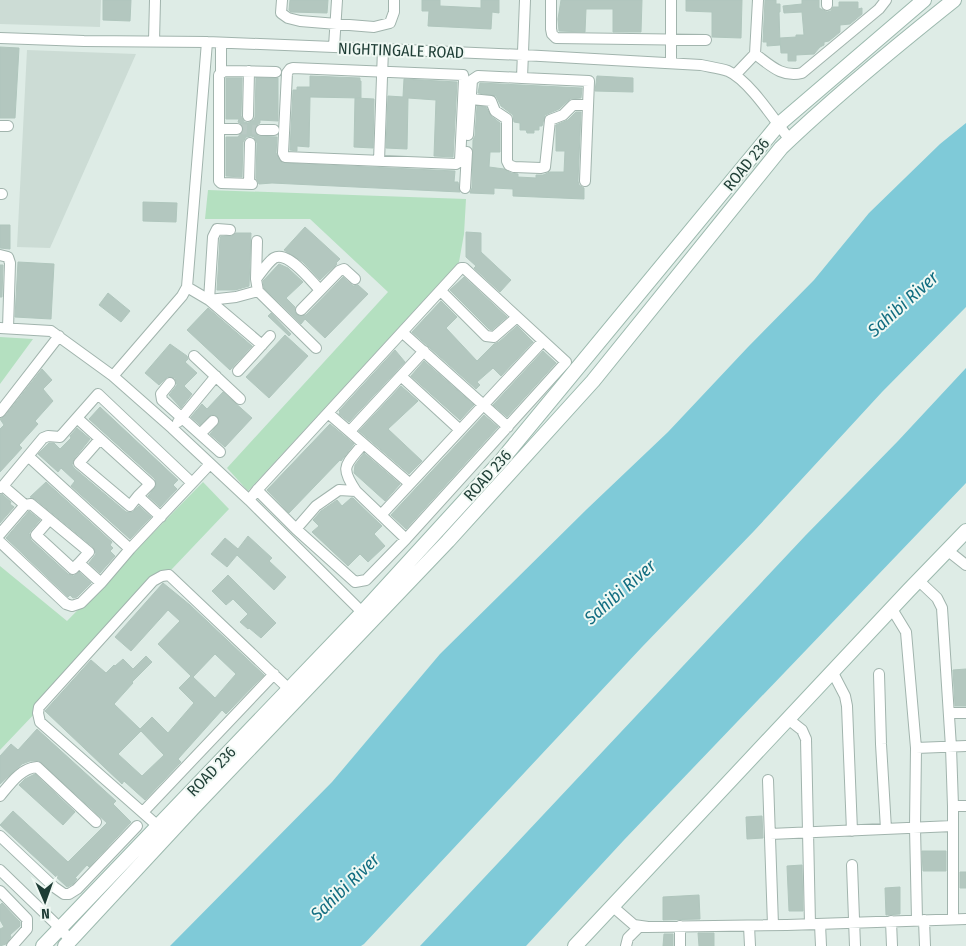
<svg xmlns="http://www.w3.org/2000/svg" width="966" height="946" font-family="'Fira Sans Condensed',sans-serif">
<style>
.built{fill:#ccdcd5}
.green{fill:#b4e0c0}
.water{fill:#7fcad8}
.building{fill:#b3c7bf;stroke:#b0c6bd;fill-rule:evenodd}
.lines{fill:none;stroke-linecap:round;stroke-linejoin:round}
.street-tunnel{stroke:#b8c9c3;stroke-width:10;stroke-dasharray:10 5;stroke-linecap:butt}
.street-casing{stroke:#a1b4ad;stroke-width:12}
.secondary-casing{stroke:#9cb9ae;stroke-width:16}
.street{stroke:#fff;stroke-width:10}
.secondary{stroke:#fff;stroke-width:14}
.labels{text-anchor:middle;stroke-width:4;stroke-linejoin:round;paint-order:stroke}
.street-label{font-size:16px;fill:#1e3d35;stroke:#eff8f3}
.water-label{font-size:18px;font-style:italic;fill:#116d80;stroke:#eff8f3}
</style>
<rect width="100%" height="100%" fill="#deece6"/>
<path class="built" d="M0,0H101L100,27L0,24Z
M27,50L136,54L50,248L17,247Z"/>
<path class="green" d="M208,190L466,199L464,234L459,262L248,491L227,468L388,292L310,219H205Z
M0,337L33,339L0,384Z
M203,482L229,509L0,750V566L67,621Z"/>
<path class="water" d="M966,123V307L882,392L754,531L642,647L364,944L361,946H170L332,782L440,654L587,509L668,432L748,347L814,280L869,213L940,144Z
M966,368V483L624,840L526,946H420L805,536L898,441Z"/>
<path class="building" d="M103,0H131L130,21L103,20Z
M290,0H328L327,13L291,12L289,10Z
M422,0H440V6L481,8V0H499V13L492,12L491,29L428,26L429,11H422Z
M561,0H642L641,32H613V9H586L585,32L559,31L558,19Z
M686,0H742L741,38L712,37V12L686,11Z
M765,0H776V4H780V12H779L780,45L767,46V42H763Z
M802,0H819V8L827,12L831,11L833,7H839V2H858V9L862,8V14L850,24L840,25V32L829,41L824,42V45L820,47L814,54L796,55V61H788V53H781L780,38L796,37V35H804L802,12L784,13L783,6L802,4Z
M0,47L19,48L15,118H0Z
M310,76L360,78V81H361V98L310,97L309,147L297,146V151L290,150L293,90H297V87H310Z
M597,76L633,78V92L595,91Z
M226,78H242L241,116L244,122L248,123L254,120L255,117L256,78H278V121L260,120V123L255,126L254,130L258,136L277,137L276,153L282,163L455,171L454,182H458L460,192L272,183L259,184L256,178L257,143L254,137L251,136L246,137L243,142L242,177L226,176V137H238L244,129L243,125L238,122L239,119H226Z
M404,79L457,82L453,157L434,156L436,100L408,98L407,149L386,148L388,96L403,97Z
M480,83L582,88L581,98L570,99L559,109L545,115L542,126H539V130H534V133H527L526,130H520V123L514,122L513,115L501,106L496,96L478,93Z
M355,98L374,99L373,148L354,147Z
M477,106L486,107L491,116L500,123V152H490L489,167L504,169L511,173L518,174V177L536,178V175H543L550,172H564L565,151H556V125L568,120L576,112H581L578,181L579,185L584,188V199L513,196V189L494,188V194L470,193L472,188L473,140L475,136Z
M143,202L177,203L176,222L143,221Z
M0,225H10V249L0,248Z
M305,227L340,259L336,263L337,264L320,280L303,262L284,250Z
M466,232L481,233V252L511,280L500,292L474,268L476,266L466,257Z
M236,233H251L249,286L235,290H217L220,239L221,236H232Z
M18,262L54,264L51,319L15,317Z
M279,264L288,268L303,282L286,298L295,307V312L299,316L306,315L343,277L353,286L358,285L368,294L325,338L305,319L301,324L264,288L263,281Z
M0,265H3L2,297H0Z
M464,277L507,317L492,330L489,329L450,290Z
M108,293L130,311L121,322L99,305Z
M441,301L457,317L446,328L477,361L494,344L499,342L517,326L533,342L501,376L493,368L477,382L480,385L476,389L412,332Z
M208,308L252,346L230,370L187,330Z
M271,313L291,334L289,336L268,316Z
M285,335L308,356L269,398L246,377Z
M170,344L187,356L188,359L185,362L197,373L184,386L192,394L181,408L169,395L177,385L175,378L167,377L159,385L145,373Z
M395,350L405,362L349,422L339,414L340,412L339,411Z
M543,351L556,363L507,417L493,405Z
M424,361L474,405L460,420L411,376Z
M42,369L52,380L43,389L53,401L35,421L38,424L19,445L22,448L0,472V429L4,425L0,419L5,416Z
M401,386L418,401L388,429L422,461L409,474L359,431Z
M223,392L252,418L225,447L210,434L219,423L217,416L211,415L200,425L191,417L202,404L207,409Z
M100,407L178,480L173,485L177,489L160,507L148,496L156,486L155,479L89,419Z
M484,415L498,427L406,529L391,515Z
M330,424L354,444L341,461L340,460L289,513L267,490Z
M77,428L90,439L74,459L72,465L74,468L126,512H133L139,506L151,517L130,539L71,486L75,481L61,468L58,472L38,454L49,443H54L60,449L71,438L70,436Z
M364,453L400,484L385,501L354,473L355,465Z
M46,482L112,542L110,545L113,548L110,551L115,556L100,573L89,563L96,554L93,547L35,499L30,497Z
M2,494L11,502L10,504L14,507L0,523V495Z
M351,498H353L382,526L374,534L385,546L368,562L360,554L348,566L312,532L319,526L313,520L321,511L337,500L342,506Z
M29,511L40,520L29,533L31,540L68,574L74,576L79,572L91,583L77,597L73,598L70,595L68,597L6,538Z
M248,536L272,558L269,561L286,577L274,590L237,555L227,567L211,554L225,538L238,549Z
M228,575L276,623L261,638L249,628L248,629L240,622L248,614L233,599L226,605L212,591Z
M163,583L190,605L264,675L226,714L222,710L178,759L181,762L145,800L124,781L122,784L45,711L91,660L106,673L114,665L115,666L123,659L133,669L146,656L152,662L132,682L133,683L114,704L140,729L152,717L168,733L194,703L179,688L191,676L158,644L180,621L168,610L131,651L115,637ZM215,654L236,674L215,698L193,677ZM141,731L164,755L142,776L118,754Z
M966,669V706H955L953,670Z
M37,729L116,801L113,804L131,822L89,867L87,865L75,878L77,879L73,884L67,887L0,825L13,811L68,862L107,823L39,761H30L22,764L0,784V756L11,744L18,750Z
M35,774L75,812L63,825L19,785L25,779Z
M762,816L763,838L747,839L746,817Z
M922,851H946V871H923Z
M802,865L803,911H789L787,866Z
M960,872H966V888H960Z
M900,887V914L886,915L885,888Z
M699,895L700,919L663,920V897Z
M2,903L20,922V926L10,935L11,937L6,944L0,946V929L4,927L0,920V905Z
M698,933H714V946H699Z
M664,934H673V946H663Z"/>
<g class="lines">
<path class="street-tunnel" d="M237,129L261,130"/>
<defs>
<path id="street" d="M282,0L281,13L288,18L300,21L374,27L390,23L394,12V0
M551,0V29L552,34L556,38L706,40
M827,5V0
M0,38L84,41L207,42L383,49L523,55L701,65C710,67 719,68 728,71C749,80 775,121 790,140
M154,41L155,0
M334,47L337,0
M755,54C770,65 782,78 802,73L879,9L886,0
M671,63V0
M293,68L463,75L464,80L460,161L456,164L285,157L283,153L287,73L290,69Z
M221,72V43
M735,75L755,54L758,0
M522,78L589,81L585,181
M471,99L491,101L495,111L507,119V161L509,165L514,167L541,168L545,167L550,120L563,115L573,105H588
M248,116L249,71
M0,126H8
M219,129H237
M261,130H274
M468,135L472,80L478,76L522,78L525,0
M379,161L383,49
M249,184L250,143
M252,184L221,183L219,181V75L224,71L276,72
M465,188L467,152
M0,194H2
M0,255L8,257L10,263L8,328
M256,279L257,241
M187,287L209,300L262,345
M441,291L486,336L494,337L517,317
M209,300L213,237L217,229L230,230
M209,300L236,297L258,291
M301,310L339,271L344,269L355,279
M0,328L51,331L113,376L172,428L249,500L366,616
M403,333L508,427
M316,348L258,291L256,279C261,273 267,263 274,258C288,250 311,281 320,290
M194,356L240,399
M238,371L270,336
M113,376L182,296L187,287L207,42
M401,376L460,430
M170,383L161,394L162,400L220,452
M0,412L59,336
M328,413L409,483
M77,418L150,484L138,496L161,517
M178,422L216,376
M350,431L424,351
M200,434L213,421
M100,439L79,463L130,506L138,496
M3,486L28,456
M0,488L3,486L25,505L0,534
M356,491C339,466 346,465 363,444
M249,500L257,490L461,268H464L566,362L406,539L356,491L339,490L316,506L296,529L257,490
M25,505L31,504L89,552L79,563L101,583
M381,515L543,341
M49,520L36,535L73,569L79,563
M296,529L355,582L366,580L406,539
M0,542L66,604L72,606L81,603L101,583L130,549L210,464
M130,549L28,456L43,438L48,436L60,437L98,394L192,483
M947,550L966,565
M918,580L937,598L942,608L951,747L953,806V919
M892,609L906,632L916,748L915,827L917,920
M832,671L845,696L847,706L852,831
M879,674L881,744L886,829
M950,713H966
M788,719L802,730L806,739L810,924
M916,748L966,746
M768,780L773,925
M0,796C10,784 21,768 37,767L96,822
M953,806H966
M143,812L274,674
M158,826L40,722L38,713L39,707L153,581L162,576L169,575L289,689
M770,834L953,826
M0,836L54,887L64,894H69L77,889L137,826
M852,865L855,946
M0,870L60,928L70,940
M0,891L27,919V929L12,946
M612,906L634,925L648,927L787,925L966,919
M924,920L925,946
M891,921L892,946
M820,924L821,946
M680,926V946
M749,926L750,946
M626,946L628,938L639,927"/>
<path id="secondary" d="M43,946L362,613L500,462L778,125L924,0
M65,946L193,808L448,541L593,381L781,148C835,96 895,47 954,0
M575,946L909,590L966,531"/>
</defs>
<use href="#street" class="street-casing"/>
<use href="#secondary" class="secondary-casing"/>
<use href="#street" class="street"/>
<use href="#secondary" class="secondary"/>
</g>
<g class="labels">
<g class="street-label">
<text transform="translate(401 50) rotate(2)" y="6">NIGHTINGALE ROAD</text>
<text transform="translate(746 164) rotate(-51)" y="6">ROAD 236</text>
<text transform="translate(487 475) rotate(-48)" y="6">ROAD 236</text>
<text transform="translate(211 771) rotate(-46)" y="6">ROAD 236</text>
</g>
<g class="water-label">
<text transform="translate(903 304) rotate(-42)" y="6">Sahibi River</text>
<text transform="translate(620 592) rotate(-41)" y="6">Sahibi River</text>
<text transform="translate(345 887) rotate(-44)" y="6">Sahibi River</text>
</g>
</g>
<g transform="translate(45 901) rotate(178)" stroke="#eff8f3" stroke-width="4" paint-order="stroke">
<path d="M0-4L9 19L0 12L-9 19Z" fill="#1e3d35"/>
<text y="-8" font-size="14" font-weight="bold" text-anchor="middle" fill="#1e3d35">N</text>
</g>
</svg>
